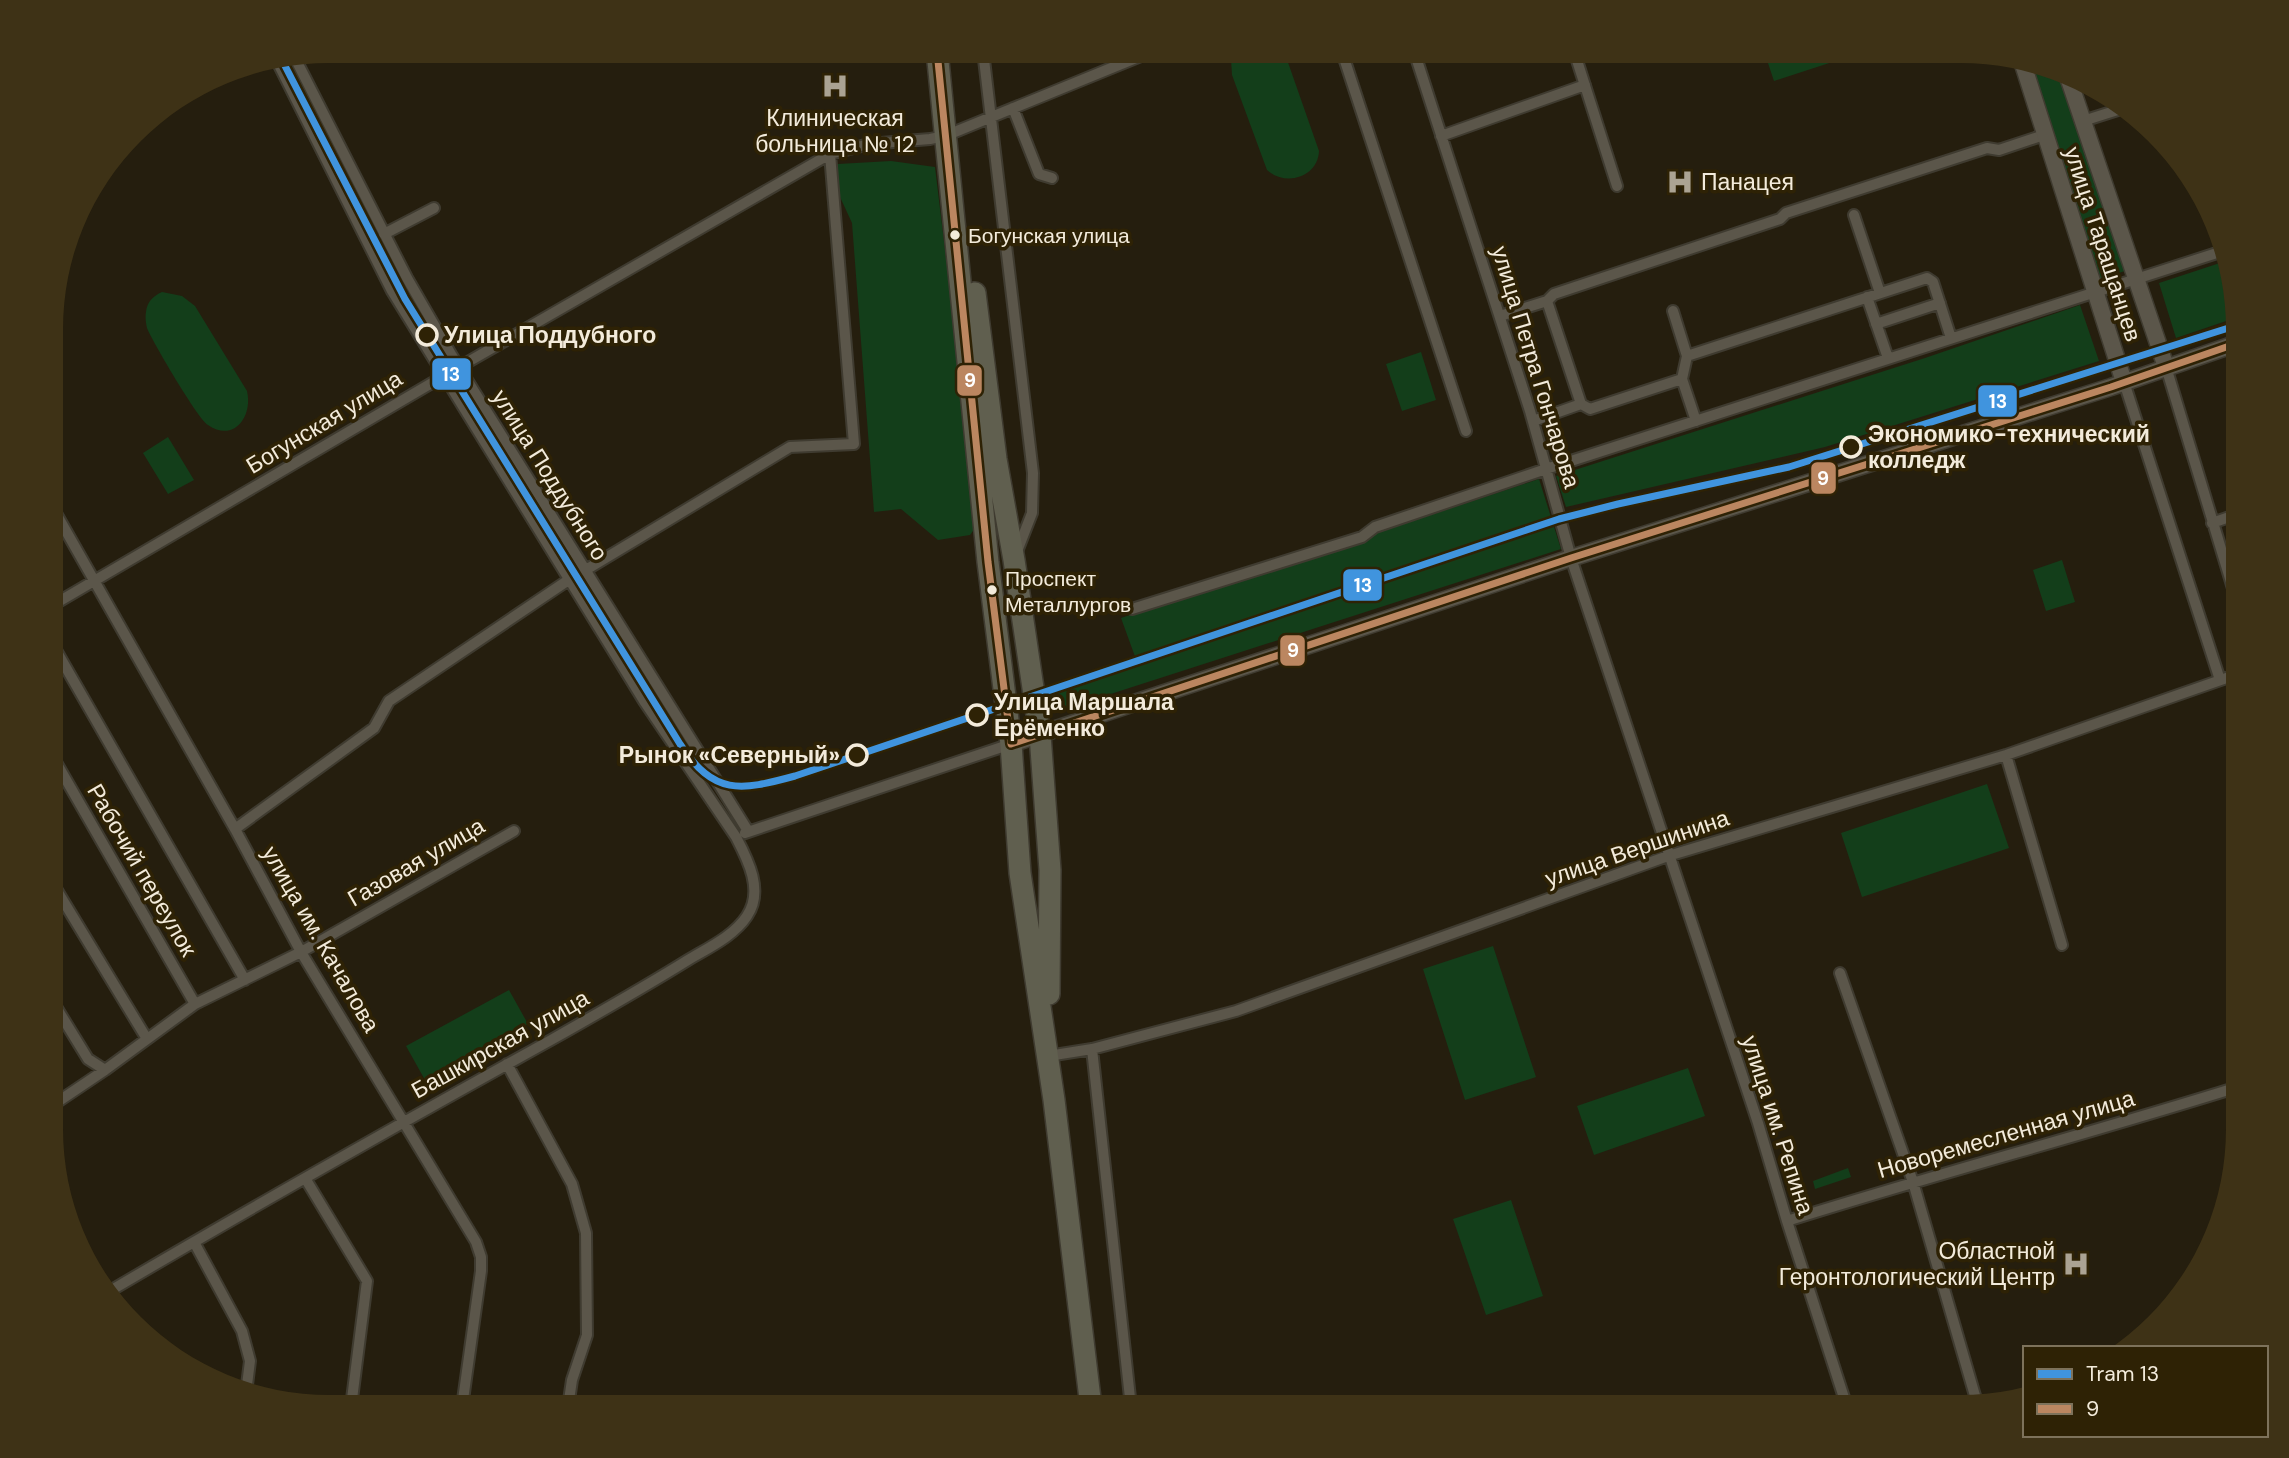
<svg xmlns="http://www.w3.org/2000/svg" width="2289" height="1458" font-family="'DM Sans',sans-serif">
<style>
.green{fill:#133e1a}
.lines{fill:none;stroke-linecap:round;stroke-linejoin:round}
.street-casing{stroke:#3f3b30;stroke-width:14}
.secondary-casing{stroke:#3f3b30;stroke-width:19}
.highway-casing{stroke:#3f3b30;stroke-width:24}
.street{stroke:#5b564a;stroke-width:10}
.secondary{stroke:#5b564a;stroke-width:16}
.highway{stroke:#605f4f;stroke-width:21}
.bus-1-casing{stroke:#2e2205;stroke-width:12}
.bus-1{stroke:#bb8660;stroke-width:7}
.tram-1-casing{stroke:#2e2205;stroke-width:12}
.tram-1{stroke:#4094de;stroke-width:7}
.bus-dot{fill:#f3ebdb;stroke:#2e2205;stroke-width:2.5}
.stop-dot{fill:#2e2205;stroke:#f3ebdb;stroke-width:3.5}
.labels{text-anchor:middle;stroke-width:7;stroke-linejoin:round;paint-order:stroke}
.bus-label{font-size:21px;fill:#f3ebdb;stroke:#2e2205;text-anchor:start}
.poi-label{font-size:23px;fill:#f3ebdb;stroke:#2e2205}
.street-label{font-size:23px;fill:#f3ebdb;stroke:#2e2205}
.stop-label{font-size:23px;font-weight:bold;fill:#f3ebdb;stroke:#2e2205;text-anchor:start}
.line-badge{stroke:#2e2205;stroke-width:2.5}
.badge-label{font-size:19px;text-anchor:middle;font-weight:bold;fill:#fff}
</style>
<rect width="100%" height="100%" fill="#251e0e"/>
<path class="green" d="M1236,51H1284L1319,151C1318,177 1286,187 1267,170L1232,75L1231,59Z
M1764,51H1866L1774,81Z
M2026,62L2049,65L2059,71L2125,271L2095,280Z
M891,161L935,167L978,524L970,535L938,540L901,509L874,512L852,223L829,173L838,164Z
M2223,262L2238,317L2176,338L2159,283Z
M162,292L182,296L195,306L247,391C253,416 234,443 208,425C198,419 152,341 147,328C146,324 145,317 146,312C147,302 153,296 162,292Z
M2080,305L2099,361L1825,447L1566,507L1556,476L1925,358Z
M1421,352L1436,400L1402,411L1386,364Z
M168,437L194,480L168,494L143,453Z
M1539,479L1561,549L1061,710L1053,688L1137,662L1121,618Z
M2062,560L2075,602L2046,611L2033,570Z
M1987,784L2009,848L1862,897L1841,833Z
M1493,946L1536,1077L1465,1100L1423,969Z
M509,990L528,1024L425,1080L406,1046Z
M1688,1068L1705,1116L1594,1155L1577,1106Z
M1848,1168L1851,1177L1815,1189L1813,1181Z
M1511,1200L1543,1296L1486,1315L1453,1219Z"/>
<g class="lines">
<defs>
<path id="street" d="M983,51L1033,473L1032,513L1016,554
M1361,51L1344,58L1466,431
M1414,51L1530,411L1571,558L1758,1123L1787,1221L1847,1407
M1574,51L1617,186
M295,58L407,278L452,356L748,831
M1013,108L1039,174L1052,178
M2083,121L2124,108
M1441,136L1585,85
M1854,215L1880,293
M384,234L434,208
M1867,297L1888,358
M1547,301L1581,404L1590,409L1682,379
M1673,311L1687,356L1682,379L1696,421
M1500,316L1547,301L1554,294L1780,219L1786,213L1987,148L1999,150L2044,135
M1876,324L1940,303
M1687,356L1927,278L1933,282L1951,338
M2166,367L2238,605
M2124,382L2220,680
M1533,421L1581,404
M53,508L235,829L301,952L476,1242L481,1257V1271L462,1407
M2212,523L2238,514
M584,571L790,447L854,444L830,154
M53,605L454,370L830,154L869,144L930,139L945,136L1153,51
M1132,609L1362,537L1375,527L1546,469L2220,252
M53,645L245,980
M2006,755L2062,945
M53,757L195,1004
M235,829L374,728L389,701L570,579
M745,833L1011,744
M53,884L147,1039
M1840,973L1913,1182L1978,1406
M53,1002L88,1059L105,1070
M1092,1049L1131,1407
M1048,1056L1092,1049L1236,1011L1668,856L2006,755L2238,674
M507,1064L572,1184L586,1233L587,1335L572,1380L568,1407
M53,1105L105,1070L195,1004L301,952L514,831
M305,1178L367,1281L351,1407
M1787,1221C1936,1174 2088,1134 2238,1087
M194,1242L242,1331L250,1361L246,1393
M110,1291C256,1205 403,1122 551,1040C597,1014 643,988 688,960C708,948 734,936 747,916C764,891 748,860 736,837L644,701L392,291L277,61"/>
<path id="secondary" d="M2022,61L2124,382
M2067,74L2166,367
M1011,744L1571,558L2111,387L2238,343"/>
<path id="highway" d="M937,51L988,562L1011,744L1020,873L1054,1100L1091,1407
M975,293L996,459L1014,560L1040,735L1050,870L1049,994"/>
</defs>
<use href="#street" class="street-casing"/>
<use href="#secondary" class="secondary-casing"/>
<use href="#highway" class="highway-casing"/>
<use href="#street" class="street"/>
<use href="#secondary" class="secondary"/>
<use href="#highway" class="highway"/>
<defs>
<path id="bus-1" d="M937,51L988,562L1011,744L1571,558L2111,387L2238,343"/>
</defs>
<use href="#bus-1" class="bus-1-casing"/>
<use href="#bus-1" class="bus-1"/>
<defs>
<path id="tram-1" d="M282,60L405,299L680,744C714,796 740,791 795,776L1559,519L1618,504L1789,467L2238,325"/>
</defs>
<use href="#tram-1" class="tram-1-casing"/>
<use href="#tram-1" class="tram-1"/>
</g>
<defs>
<symbol id="hospital-bare" viewBox="-9 -9 18 18"><path d="M-5-5h3v3.5h4V-5h3V5h-3V1.5h-4V5h-3Z" fill="#aba393" stroke="#2e2205" stroke-width="2.5" paint-order="stroke"/></symbol>
</defs>
<g fill-rule="evenodd">
<use href="#hospital-bare" x="816" y="67" width="38" height="38"/>
<use href="#hospital-bare" x="1661" y="163" width="38" height="38"/>
<use href="#hospital-bare" x="2057" y="1245" width="38" height="38"/>
</g>
<g class="bus-dot">
<circle cx="955" cy="235" r="6"/>
<circle cx="992" cy="590" r="6"/>
</g>
<g class="stop-dot">
<circle cx="427" cy="335" r="10"/>
<circle cx="1851" cy="447" r="10"/>
<circle cx="977" cy="715" r="10"/>
<circle cx="857" cy="755" r="10"/>
</g>
<g class="labels">
<g class="bus-label">
<text x="968" y="243">Богунская улица</text>
<text x="1005" y="586">Проспект<tspan x="1005" dy="26">Металлургов</tspan></text>
</g>
<g class="poi-label">
<text x="835" y="126">Клиническая<tspan x="835" dy="26">больница № 12</tspan></text>
<text x="1701" y="190" text-anchor="start">Панацея</text>
<text x="2055" y="1259" text-anchor="end">Областной<tspan x="2055" dy="26">Геронтологический Центр</tspan></text>
</g>
<g class="street-label">
<text transform="translate(2103 244) rotate(72)" y="8">улица Таращанцев</text>
<text transform="translate(1536 367) rotate(73)" y="8">улица Петра Гончарова</text>
<text transform="translate(324 422) rotate(-31)" y="8">Богунская улица</text>
<text transform="translate(550 475) rotate(58)" y="8">улица Поддубного</text>
<text transform="translate(1637 848) rotate(-19)" y="8">улица Вершинина</text>
<text transform="translate(416 862) rotate(-30)" y="8">Газовая улица</text>
<text transform="translate(142 870) rotate(60)" y="8">Рабочий переулок</text>
<text transform="translate(321 939) rotate(60)" y="8">улица им. Качалова</text>
<text transform="translate(500 1044) rotate(-29)" y="8">Башкирская улица</text>
<text transform="translate(1778 1125) rotate(72)" y="8">улица им. Репина</text>
<text transform="translate(2006 1134) rotate(-16)" y="8">Новоремесленная улица</text>
</g>
<g class="stop-label">
<text x="444" y="343">Улица Поддубного</text>
<text x="1868" y="442">Экономико-технический<tspan x="1868" dy="26">колледж</tspan></text>
<text x="994" y="710">Улица Маршала<tspan x="994" dy="26">Ерёменко</tspan></text>
<text x="840" y="763" text-anchor="end">Рынок «Северный»</text>
</g>
</g>
<path d="M0 0H2289V1458H0ZM329 63H1960A266 266 0 0 1 2226 329V1129A266 266 0 0 1 1960 1395H329A266 266 0 0 1 63 1129V329A266 266 0 0 1 329 63Z" fill="#3e3216" fill-rule="evenodd"/>
<g class="line-badge">
<rect x="431" y="357" width="41" height="34" rx="7" fill="#4094de"/>
<rect x="956" y="364" width="27" height="33" rx="7" fill="#bb8660"/>
<rect x="1977" y="384" width="41" height="34" rx="7" fill="#4094de"/>
<rect x="1810" y="461" width="27" height="34" rx="7" fill="#bb8660"/>
<rect x="1342" y="568" width="41" height="34" rx="7" fill="#4094de"/>
<rect x="1279" y="634" width="27" height="33" rx="7" fill="#bb8660"/>
</g>
<g class="badge-label">
<text x="451" y="381">13</text>
<text x="970" y="387">9</text>
<text x="1998" y="408">13</text>
<text x="1823" y="485">9</text>
<text x="1363" y="592">13</text>
<text x="1293" y="657">9</text>
</g>
<rect x="2023" y="1346" width="245" height="91" fill="#2e2205" stroke="#7d725b" stroke-width="2"/>
<rect x="2037" y="1369" width="35" height="10" fill="#4094de" stroke="#7d725b" stroke-width="2"/>
<text x="2086" y="1381" font-size="21" fill="#f3ebdb">Tram 13</text>
<rect x="2037" y="1404" width="35" height="10" fill="#bb8660" stroke="#7d725b" stroke-width="2"/>
<text x="2086" y="1416" font-size="21" fill="#f3ebdb">9</text>
</svg>
